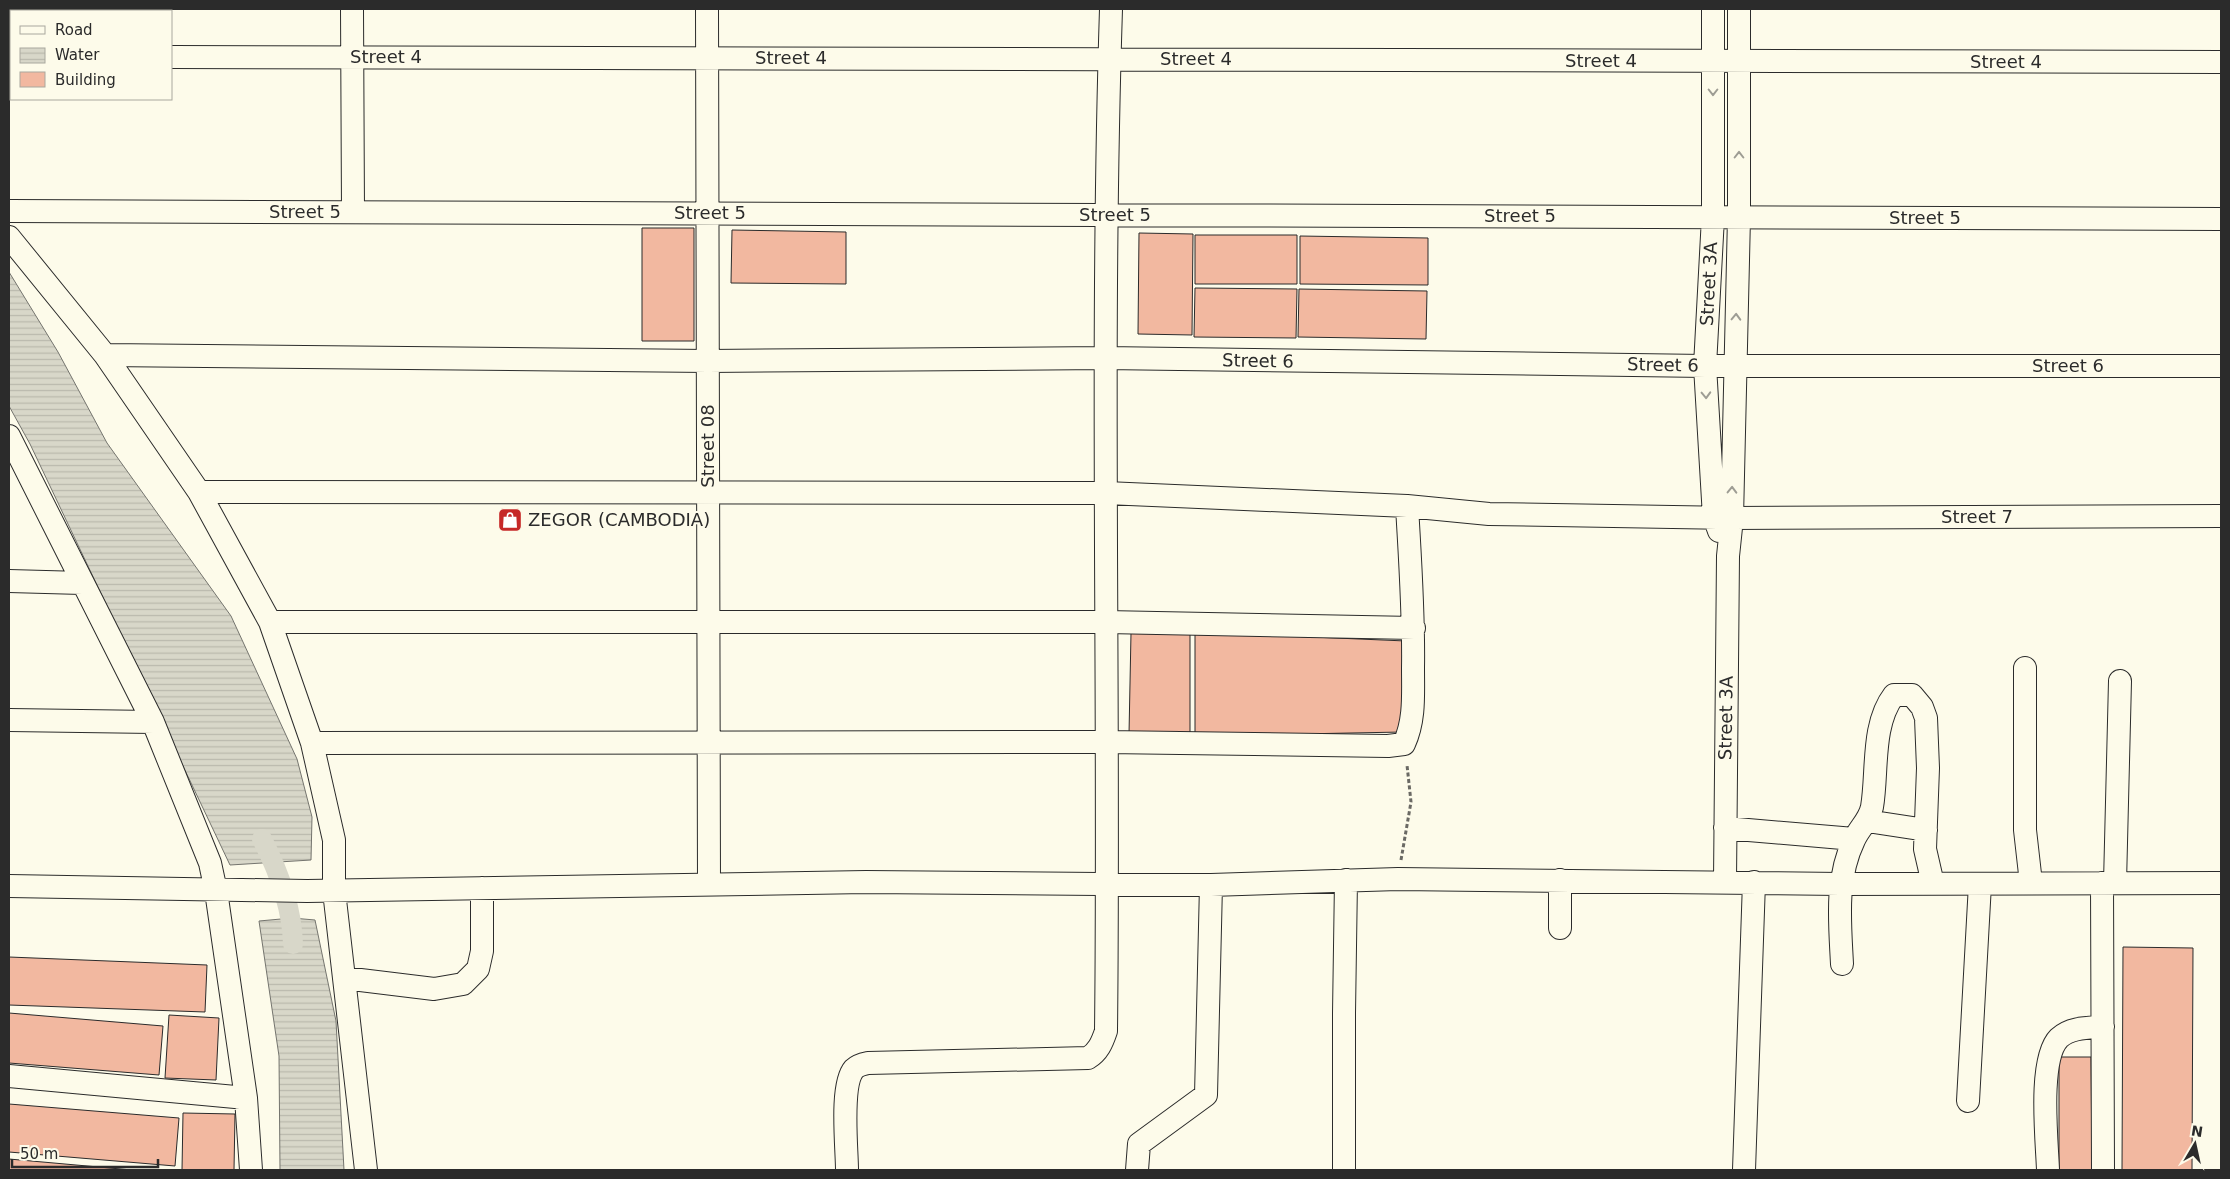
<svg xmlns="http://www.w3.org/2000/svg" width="2230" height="1179" font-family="'DejaVu Sans',sans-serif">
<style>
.water{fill:url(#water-rules);stroke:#74746e}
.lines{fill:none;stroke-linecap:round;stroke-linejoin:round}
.canal{stroke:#d8d7c9;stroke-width:20}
.building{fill:#f2b8a0;stroke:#2b2b2b}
.minor-casing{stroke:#2b2b2b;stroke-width:24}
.path{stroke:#6a6964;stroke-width:3;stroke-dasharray:4 2.5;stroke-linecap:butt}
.minor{stroke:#fdfbea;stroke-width:22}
.oneway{stroke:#9e9d94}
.labels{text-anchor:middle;stroke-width:4;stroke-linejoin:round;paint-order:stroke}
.street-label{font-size:18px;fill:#2b2b2b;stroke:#fdfbea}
.poi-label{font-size:18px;fill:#2b2b2b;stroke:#fdfbea;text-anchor:start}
</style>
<defs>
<pattern id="water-rules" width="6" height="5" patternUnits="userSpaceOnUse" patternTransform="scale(1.25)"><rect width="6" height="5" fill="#d8d7c9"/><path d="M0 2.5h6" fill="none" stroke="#bab9ad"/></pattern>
</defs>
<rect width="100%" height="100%" fill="#fdfbea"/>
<path class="water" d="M9,272L58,352L107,443L231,616L297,759L312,817L311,860L230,865L30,444L9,406Z
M292,918L315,920L336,1021L344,1170H280L279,1056L259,921Z"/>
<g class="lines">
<path class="canal" d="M262,839C279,872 292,907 293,944"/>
</g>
<path class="building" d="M642,228H694V341H642Z
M732,230L846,232V284L731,283Z
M1139,233L1193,234L1192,335L1138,334Z
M1195,235H1297V284H1195Z
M1300,236L1428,238V285L1300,284Z
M1195,288L1297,289L1296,338L1194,337Z
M1299,289L1427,291L1426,339L1298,337Z
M1195,632L1406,641L1403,732L1195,736Z
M1131,633L1190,634V735L1129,734Z
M2123,947L2193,948L2192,1170H2122Z
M9,957L207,965L205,1012L9,1005Z
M9,1013L163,1026L159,1075L9,1063Z
M169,1015L219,1018L216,1080L165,1078Z
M2059,1057H2091L2092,1170H2059Z
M9,1104L179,1118L175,1166L9,1152Z
M183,1113L235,1114L234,1170H182Z
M9,1159L132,1170H9Z"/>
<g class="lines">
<defs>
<path id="minor" d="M352,9L353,212
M707,9L709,883
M1713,9V217L1705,366L1714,517L1719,531
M9,56H11
M171,57L2221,62
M9,211L2221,219
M9,237L105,355L199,492L270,622L312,743L334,840V891L366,1170
M105,355L708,361L1105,358L1705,366H2221
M9,436L153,722L210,863L216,891L246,1098L251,1170
M199,492L1106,493L1407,506L1489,514L1732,518L2221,516
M9,581L82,583
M270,622H1106L1414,628
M2025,668V830L2031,883
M9,720L153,722
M312,743L1107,742L1388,746L1404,744C1415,720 1413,695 1413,668C1414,614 1410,560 1407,506
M1867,821L1926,830
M1725,828L1854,839
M1560,880V928
M1725,881L1728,556L1732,518L1739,217V9
M2102,883L2103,1170
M2115,883L2120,681
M9,886L307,891L866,882L1211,885L1398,879L1840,884L2221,883
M1842,964C1840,923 1835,879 1854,840C1859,828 1869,821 1872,807C1878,772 1871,725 1894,695H1912L1922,707L1926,718L1928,768L1925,849L1933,884
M344,978L434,989L463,984L478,969L482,951V888
M9,1076L246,1098
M1968,1101L1980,884
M847,1170C847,1148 840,1085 854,1069C858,1065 863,1064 868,1063L1088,1058C1098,1052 1102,1043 1106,1031C1110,691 1100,350 1111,9
M1137,1170L1139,1144L1206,1095L1211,885
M1344,1170V1013L1346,880
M1744,1170L1754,882
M2048,1170C2047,1141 2038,1059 2059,1038C2071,1027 2088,1028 2103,1027"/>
</defs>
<use href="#minor" class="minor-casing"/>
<path class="path" d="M1401,860L1411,802L1407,765"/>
<use href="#minor" class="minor"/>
</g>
<defs><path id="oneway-chevron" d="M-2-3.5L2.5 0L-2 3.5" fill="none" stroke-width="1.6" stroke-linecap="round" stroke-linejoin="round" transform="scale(1.25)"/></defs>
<g class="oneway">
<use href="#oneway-chevron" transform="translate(1713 92) rotate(90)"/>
<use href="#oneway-chevron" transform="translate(1739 155) rotate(-90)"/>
<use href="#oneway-chevron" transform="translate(1736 317) rotate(-88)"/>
<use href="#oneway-chevron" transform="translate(1706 395) rotate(88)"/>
<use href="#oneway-chevron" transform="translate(1732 490) rotate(-89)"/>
</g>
<defs>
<symbol id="shop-square" viewBox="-11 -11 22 22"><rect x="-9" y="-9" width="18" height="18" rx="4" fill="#c62828" stroke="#fdfbea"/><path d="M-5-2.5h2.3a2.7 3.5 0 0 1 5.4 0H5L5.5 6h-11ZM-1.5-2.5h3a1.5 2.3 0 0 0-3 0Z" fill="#fff"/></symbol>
</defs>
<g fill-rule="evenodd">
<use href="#shop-square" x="496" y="506" width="28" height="28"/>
</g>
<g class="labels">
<g class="street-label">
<text x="386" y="63">Street 4</text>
<text x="791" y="64">Street 4</text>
<text x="1196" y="65">Street 4</text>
<text x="1601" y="67">Street 4</text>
<text x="2006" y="68">Street 4</text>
<text x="305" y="218">Street 5</text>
<text x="710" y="219">Street 5</text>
<text x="1115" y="221">Street 5</text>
<text x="1520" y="222">Street 5</text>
<text x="1925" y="224">Street 5</text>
<text transform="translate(1709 284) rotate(-87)" y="6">Street 3A</text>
<text transform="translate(1258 361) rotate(1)" y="6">Street 6</text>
<text transform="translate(1663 365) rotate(1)" y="6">Street 6</text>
<text x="2068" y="372">Street 6</text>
<text transform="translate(708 446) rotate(-90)" y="6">Street 08</text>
<text x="1977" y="523">Street 7</text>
<text transform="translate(1726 718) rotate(-89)" y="6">Street 3A</text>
</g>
<g class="poi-label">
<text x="528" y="526">ZEGOR (CAMBODIA)</text>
</g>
</g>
<rect width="2230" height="1179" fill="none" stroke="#2b2b2b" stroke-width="20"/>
<rect x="10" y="10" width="162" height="90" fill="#fdfbea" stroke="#a9a89e"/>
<rect x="20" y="26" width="25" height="8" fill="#fdfbea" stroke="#a9a89e"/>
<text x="55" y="35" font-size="15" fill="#2b2b2b">Road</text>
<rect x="20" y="48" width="25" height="15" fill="url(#water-rules)" stroke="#a9a89e"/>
<text x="55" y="60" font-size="15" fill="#2b2b2b">Water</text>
<rect x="20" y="72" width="25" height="15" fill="#f2b8a0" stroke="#a9a89e"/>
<text x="55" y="85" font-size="15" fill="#2b2b2b">Building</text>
<g transform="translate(2195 1144) rotate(9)" stroke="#fdfbea" stroke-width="4" paint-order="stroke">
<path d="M0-4L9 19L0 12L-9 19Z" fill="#2b2b2b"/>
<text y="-8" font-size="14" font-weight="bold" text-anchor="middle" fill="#2b2b2b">N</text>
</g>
<path d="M12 1159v8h146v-8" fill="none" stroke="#2b2b2b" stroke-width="2.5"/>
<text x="20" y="1159" font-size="15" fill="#2b2b2b" stroke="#fdfbea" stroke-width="4" paint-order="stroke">50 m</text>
</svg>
